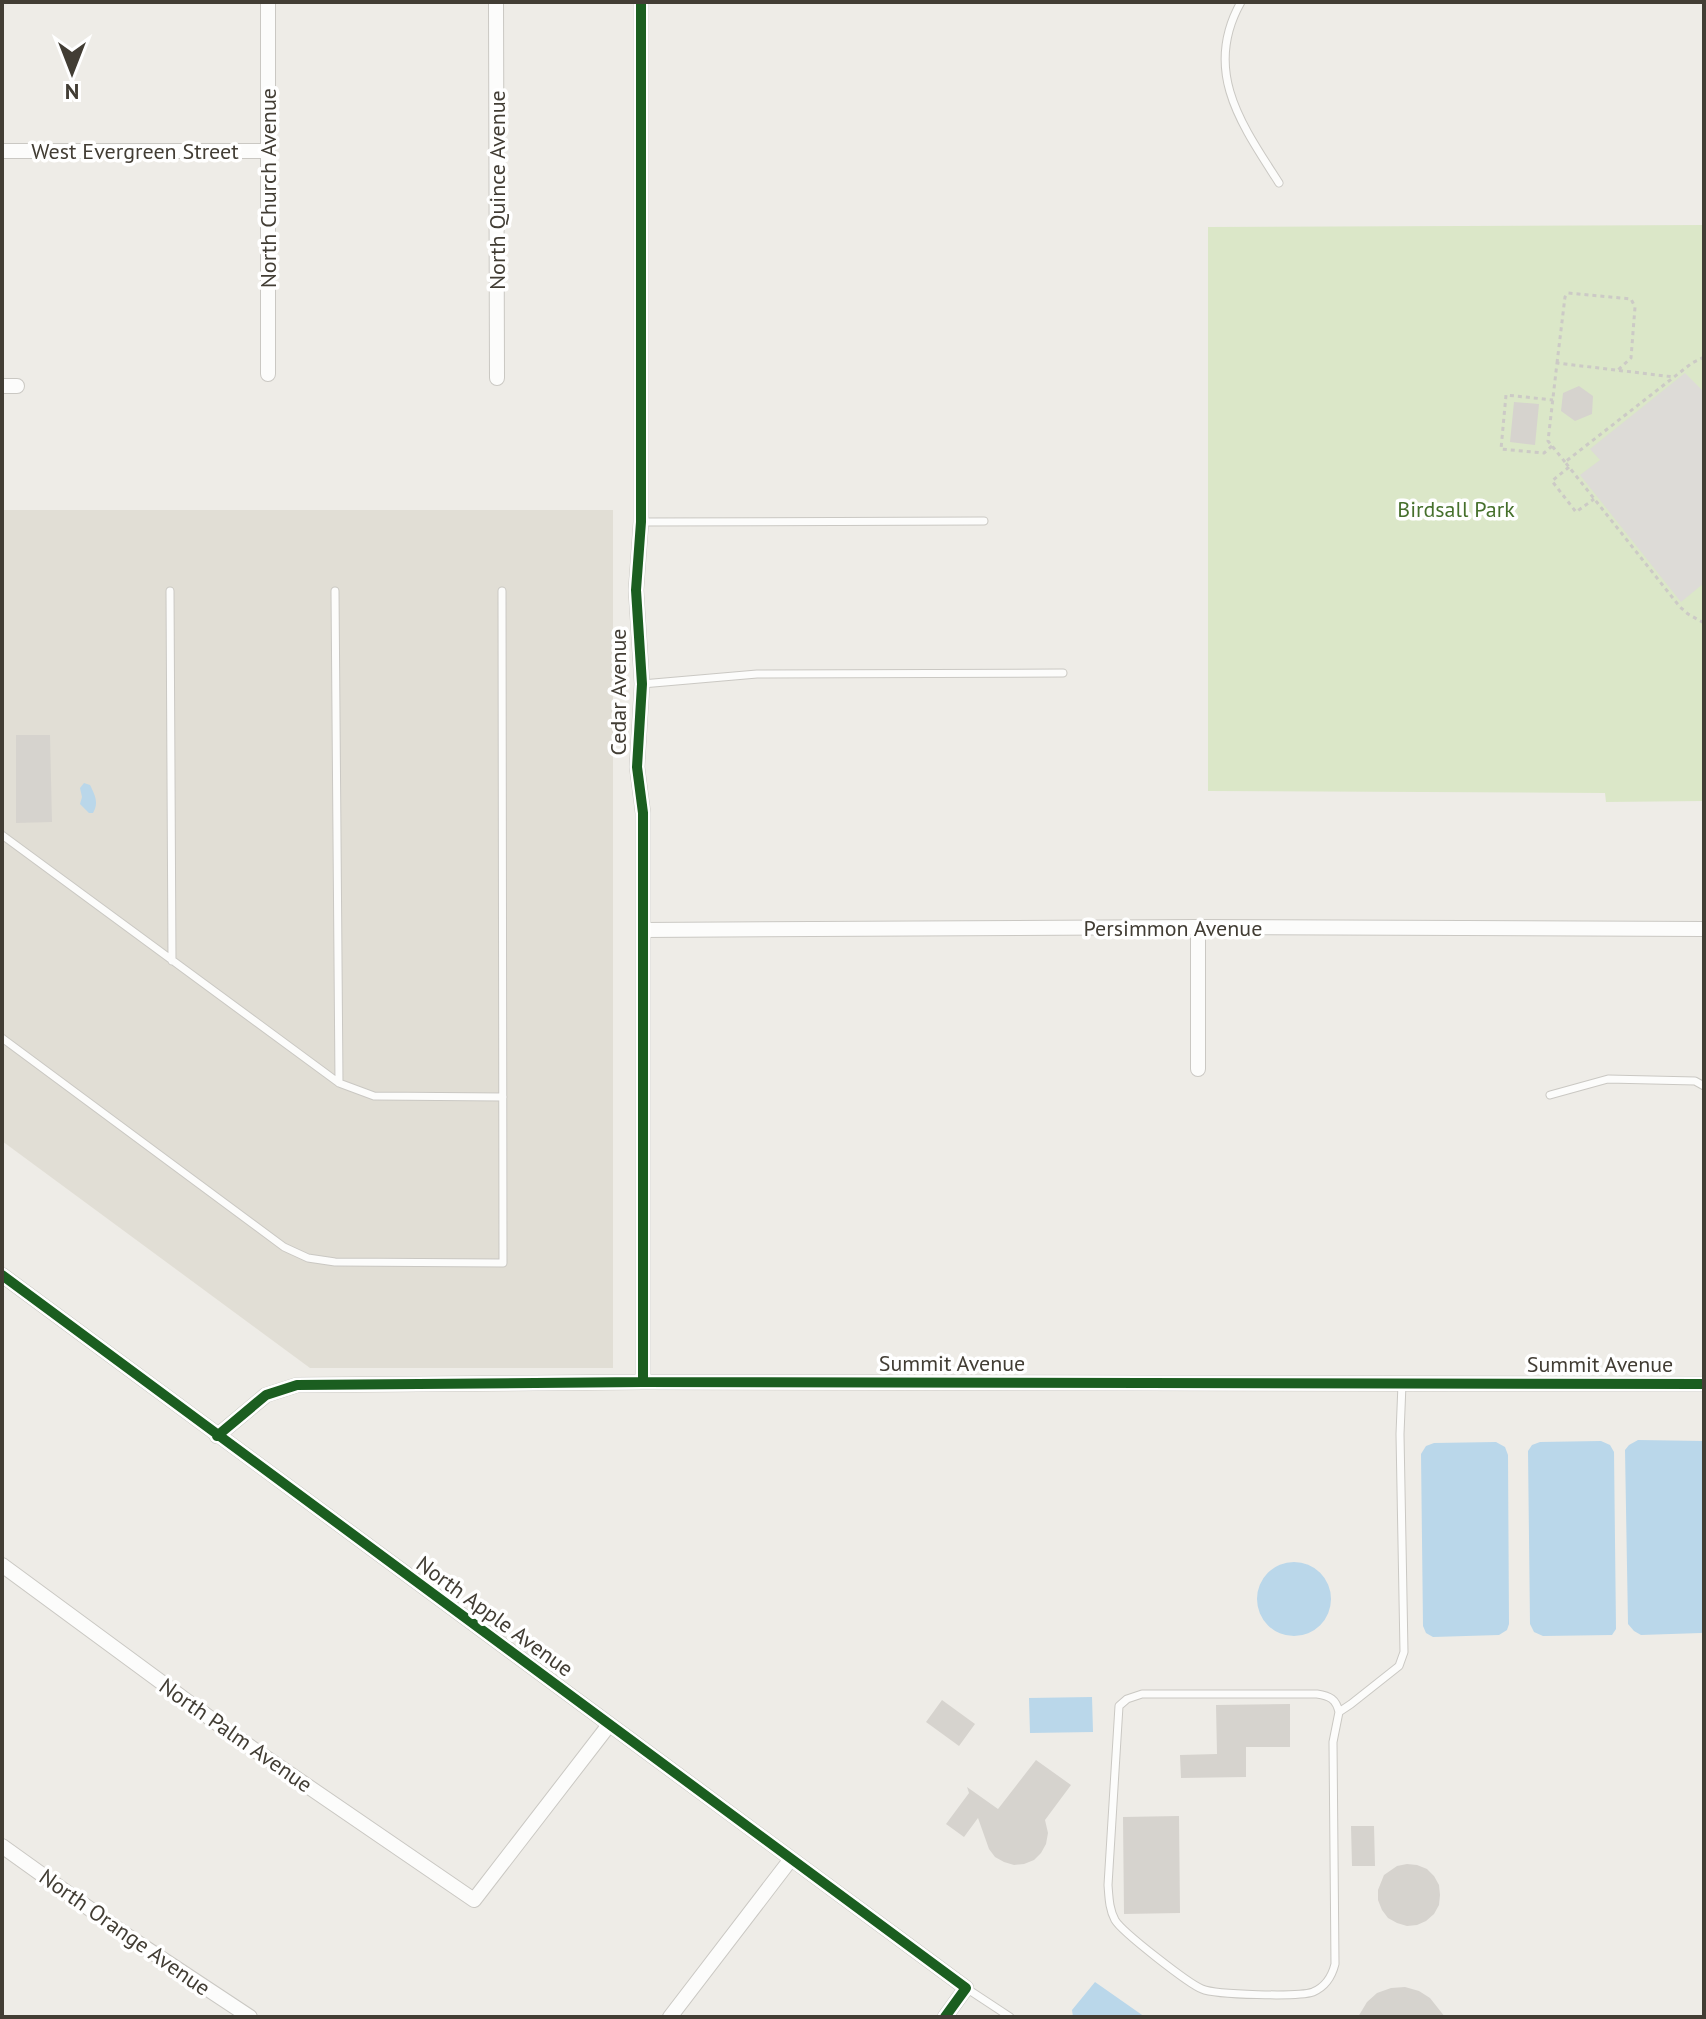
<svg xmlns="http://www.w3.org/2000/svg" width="1706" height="2019" font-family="'PT Sans',sans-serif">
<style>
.residential{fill:#e1ded5}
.green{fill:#dbe7c8}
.parking{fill:#dddbd7}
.water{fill:#bad7ea}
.building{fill:#d6d3ce}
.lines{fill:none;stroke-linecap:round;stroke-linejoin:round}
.lane-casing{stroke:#cac8c3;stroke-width:9}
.street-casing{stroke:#cac8c3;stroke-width:16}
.path{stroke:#cccac6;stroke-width:3;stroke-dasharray:4 4;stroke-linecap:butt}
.lane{stroke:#fcfcfb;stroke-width:7}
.street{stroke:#fcfcfb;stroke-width:14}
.cycleway-casing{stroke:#fff;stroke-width:15}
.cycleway{stroke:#1b5e20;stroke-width:10}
.labels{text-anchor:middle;stroke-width:7;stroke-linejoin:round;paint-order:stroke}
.street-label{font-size:22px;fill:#423d34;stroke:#fff}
.park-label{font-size:22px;fill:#46702c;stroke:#fff}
</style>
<rect width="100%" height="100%" fill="#eeece7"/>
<path class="residential" d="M2,510H613V1368H310L2,1141Z"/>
<path class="green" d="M1704,225V801L1606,802L1605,793L1208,791V227Z"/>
<path class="parking" d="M1685,373L1704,392V583L1681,602L1580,475L1600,460L1590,449Z"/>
<path class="water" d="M84,783L90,785C95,795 99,803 93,813H89L80,804L82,797L80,788Z
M1638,1440L1704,1441V1632L1701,1633L1641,1635L1634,1631L1628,1624L1625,1450L1629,1445Z
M1601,1441L1610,1445L1614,1452L1616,1629L1612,1635L1543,1636L1534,1632L1530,1624L1528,1451L1532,1445L1540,1442Z
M1496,1442L1505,1447L1508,1455L1509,1624L1507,1630L1499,1635L1433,1637L1426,1633L1423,1626L1421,1454L1426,1446L1434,1443Z
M1257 1599a37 37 0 1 1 74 0a37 37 0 1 1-74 0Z
M1092,1697L1093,1732L1030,1733L1029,1698Z
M1095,1982L1145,2017H1073L1072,2010Z"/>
<path class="building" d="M1579,386L1593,396L1592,414L1575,421L1561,411L1563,393Z
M1514,402L1539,404L1535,445L1510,442Z
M16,735H50L52,822L16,823Z
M942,1700L975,1724L959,1746L926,1722Z
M1290,1704V1747H1246V1777L1181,1778L1180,1755L1217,1754L1216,1705Z
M1036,1760L1071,1785L1045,1820L1048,1833L1046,1844L1041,1853L1034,1860L1024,1864L1014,1865L1004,1862L995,1857L989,1849L978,1818L964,1837L946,1824L969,1793L967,1787L998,1809Z
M1179,1816L1180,1913L1124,1914L1123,1817Z
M1351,1826H1374L1375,1866H1352Z
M1407,1864L1417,1865L1427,1869L1434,1876L1439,1885L1440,1895L1439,1905L1434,1914L1426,1921L1417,1925L1407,1926L1397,1923L1388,1918L1382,1910L1378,1900V1890L1384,1875L1397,1866Z
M1405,1987L1419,1991L1430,1998L1445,2017H1358L1367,2002L1377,1993L1391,1988Z"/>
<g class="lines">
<defs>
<path id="lane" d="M1241,2C1202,71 1242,125 1279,183
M641,522L984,521
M170,591L172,961
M335,591L339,1083
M642,684L757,674L1063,673
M2,835L339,1083L374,1096L503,1097
M2,1038L284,1247L308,1258L335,1262L503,1263L502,591
M1550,1095L1608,1079L1695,1081L1704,1086
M1339,1712C1336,1699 1330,1696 1317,1694H1142L1127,1699L1119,1706L1108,1885C1109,1897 1109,1909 1115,1920C1122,1932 1189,1984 1202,1989C1216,1995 1299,1997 1313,1992C1325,1987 1332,1976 1335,1964L1333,1742L1339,1712L1351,1704L1399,1666L1404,1652L1400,1434L1402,1384
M966,1988L1010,2017"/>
<path id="street" d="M268,2V374
M496,2L497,378
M641,2V522L636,590L642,684L637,767L643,813V1382
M2,151H268
M2,386H17
M643,930L1198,927L1704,929
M1198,1069V927
M2,1275L966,1988L945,2017
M217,1436L266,1395L297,1385L643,1382L1704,1384
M2,1565L233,1735L474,1900L609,1725
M2,1846L129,1937L250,2017
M670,2017L791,1859"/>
</defs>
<use href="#lane" class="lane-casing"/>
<use href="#street" class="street-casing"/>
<path class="path" d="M1704,357L1692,363L1565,462L1680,607L1688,614L1704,623
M1557,363L1565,297L1568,293L1631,299L1635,307L1631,358L1618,370
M1552,446L1544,453L1501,449L1506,395L1553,400
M1565,462L1548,441L1557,363L1674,377
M1569,467L1552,481L1576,512L1594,499"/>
<use href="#lane" class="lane"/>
<use href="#street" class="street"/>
<defs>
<path id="cycleway" d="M641,2V522L636,590L642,684L637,767L643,813V1382
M2,1275L966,1988L945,2017
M217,1436L266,1395L297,1385L643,1382L1704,1384"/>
</defs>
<use href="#cycleway" class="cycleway-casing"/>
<use href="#cycleway" class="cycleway"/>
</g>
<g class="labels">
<g class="street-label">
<text x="135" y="159">West Evergreen Street</text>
<text transform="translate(268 188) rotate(-90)" y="8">North Church Avenue</text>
<text transform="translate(497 190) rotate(-90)" y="8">North Quince Avenue</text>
<text transform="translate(618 692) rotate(-90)" y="8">Cedar Avenue</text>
<text x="1173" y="936">Persimmon Avenue</text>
<text x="952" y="1371">Summit Avenue</text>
<text x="1600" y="1372">Summit Avenue</text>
<text transform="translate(495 1616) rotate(36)" y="8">North Apple Avenue</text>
<text transform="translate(236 1735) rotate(35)" y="8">North Palm Avenue</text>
<text transform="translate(125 1932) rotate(35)" y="8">North Orange Avenue</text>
</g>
<g class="park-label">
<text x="1456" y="517">Birdsall Park</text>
</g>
</g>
<rect width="1706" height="2019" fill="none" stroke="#423d34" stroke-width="8"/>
<g transform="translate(72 72) rotate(180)" stroke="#ffffff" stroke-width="6" paint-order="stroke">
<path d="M0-6L14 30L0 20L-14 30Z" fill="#423d34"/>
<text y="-12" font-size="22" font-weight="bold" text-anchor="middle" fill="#423d34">N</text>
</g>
</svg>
